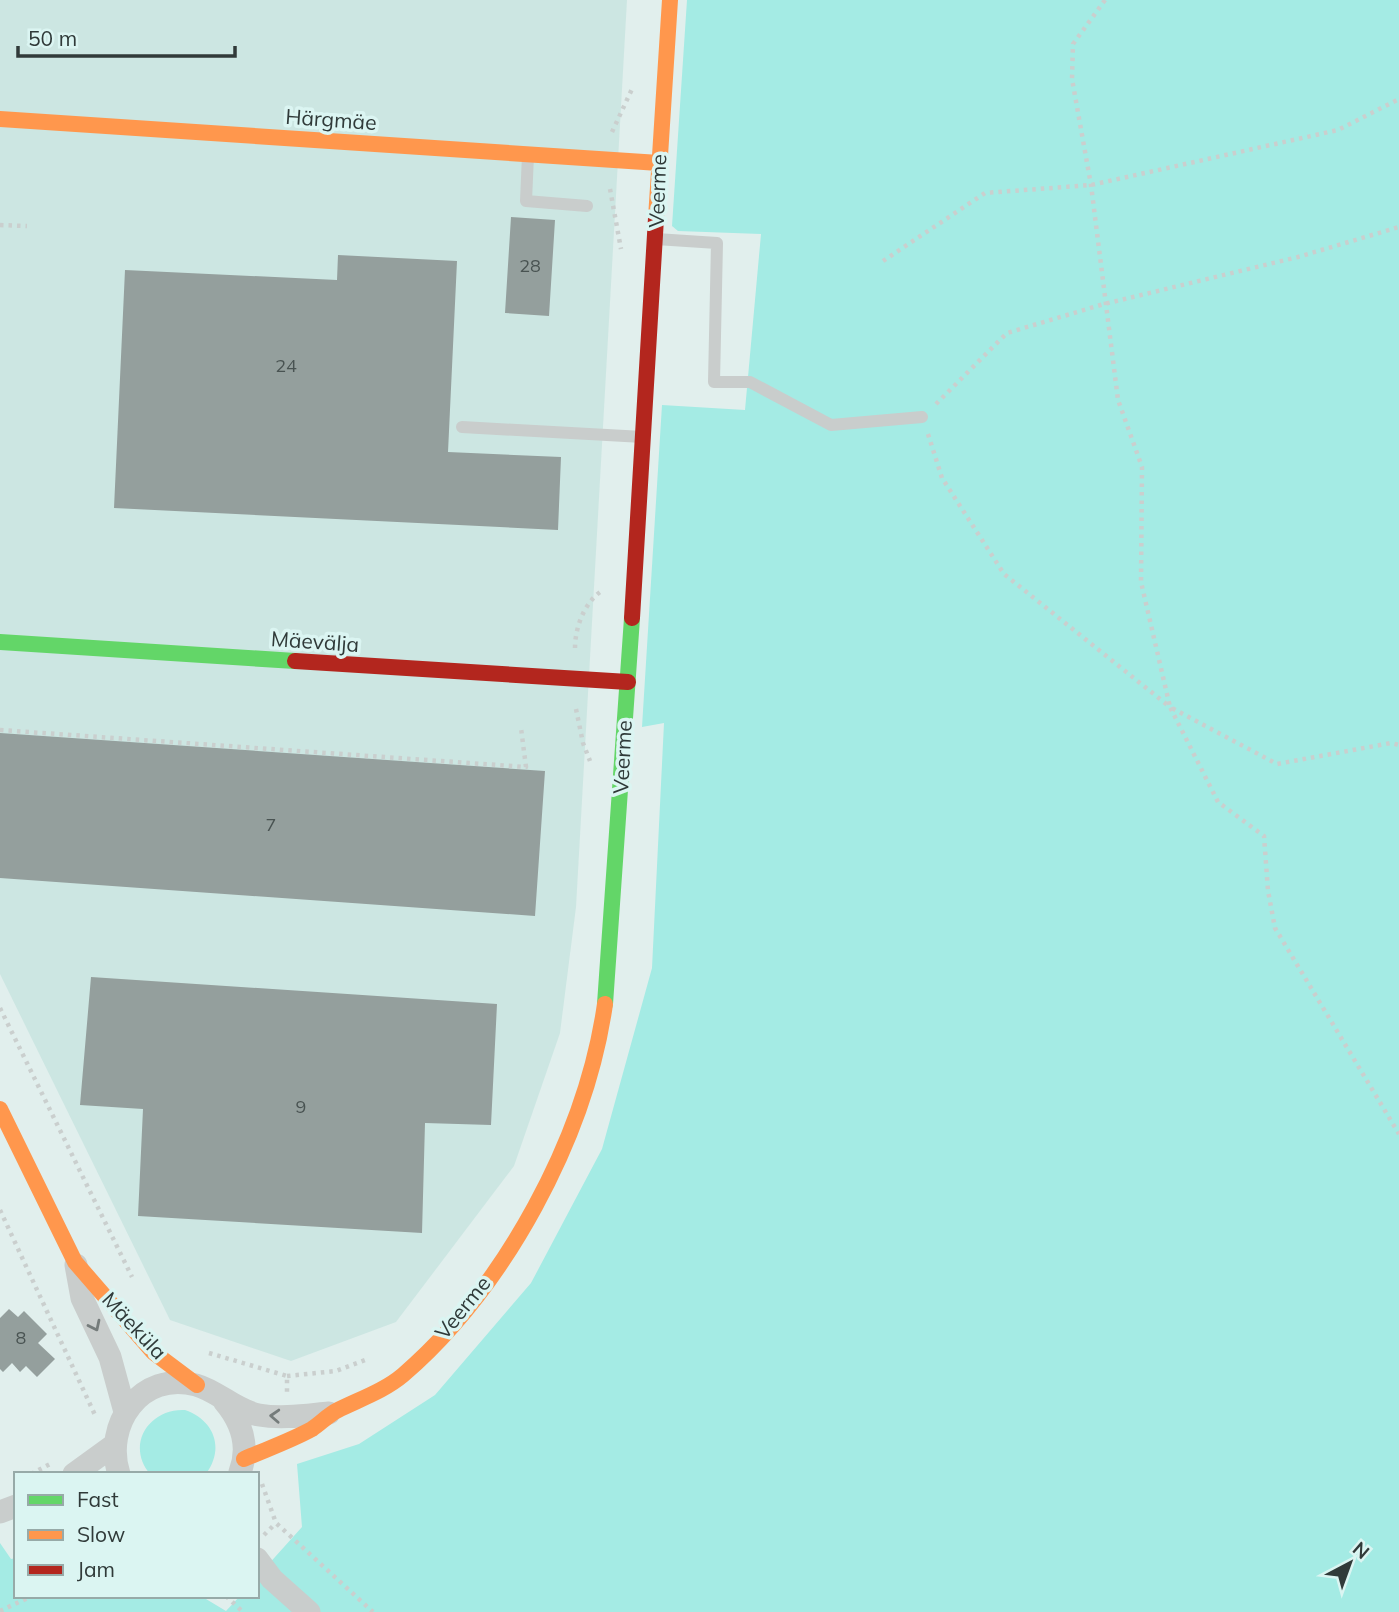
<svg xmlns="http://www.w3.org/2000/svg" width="1399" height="1612" font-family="Mulish,sans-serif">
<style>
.built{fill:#cce6e2}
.green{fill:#a4ebe4}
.building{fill:#949f9d}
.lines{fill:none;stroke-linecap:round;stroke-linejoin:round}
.path{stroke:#cacfce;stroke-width:4.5;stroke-dasharray:3.5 5;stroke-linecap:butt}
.lane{stroke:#c9cdcc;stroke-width:12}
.street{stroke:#c9cdcc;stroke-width:23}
.fast{stroke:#63d668;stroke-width:16}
.slow{stroke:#ff974d;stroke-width:16}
.jam{stroke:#b3261e;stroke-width:16}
.oneway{stroke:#757c7b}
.labels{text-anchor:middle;stroke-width:7;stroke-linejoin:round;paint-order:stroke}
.number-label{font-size:18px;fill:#495352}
.street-label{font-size:21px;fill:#303a39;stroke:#dbf5f2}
</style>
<rect width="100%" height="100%" fill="#e1efed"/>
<path class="built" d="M0,0H627L576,907L560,1033L514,1166L396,1322L291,1361L170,1320L0,974Z"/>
<path class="green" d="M687,0H1399V1612H0V1543L11,1559L16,1558V1596H201L226,1611L240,1596H257V1577L302,1527L297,1464L359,1444L435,1395L531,1283L602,1149L652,968L664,723L642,727L662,405L745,410L761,234L678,231L672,226Z
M185,1410C214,1420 225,1448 206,1474H150C125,1444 150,1408 185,1410Z"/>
<path class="building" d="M511,217L555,220L549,316L505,313Z
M338,255L457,261L448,452L561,457L558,530L114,508L125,270L337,280Z
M0,733L545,771L535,916L0,878Z
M91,977L497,1004L491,1125L425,1123L422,1233L138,1216L143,1109L80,1105Z
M9,1309L18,1317L24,1311L47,1334L38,1343L55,1359L37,1377L26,1366L20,1372L12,1363L3,1372L0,1369V1318Z"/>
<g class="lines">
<path class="path" d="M1105,0L1073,44L1072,79L1091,185L1118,400L1142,467L1141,582L1170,707L1277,764L1391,743L1399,745
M612,132L632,89
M610,189L621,249
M0,225L27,226
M883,261L985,193L1091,185L1338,130L1399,99
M936,404L1007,333L1104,304L1298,257L1399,227
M928,434L942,478L1004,574L1170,707L1218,802L1264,836L1268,891L1275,928L1399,1134
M575,648C575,627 585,601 603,590
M576,709L583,743L590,761
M0,730L526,767L521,728
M0,1008L132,1277
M0,1210L95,1415
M209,1353L287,1376V1392
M287,1376L336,1371L368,1359
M31,1474L52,1463
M262,1484L276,1523L373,1612
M264,1535L276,1523
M226,1596L243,1612
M0,1611L32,1596"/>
<path class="lane" d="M528,155L526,201L587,206
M656,239L717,243L714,382H750L831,425L922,417
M462,427L643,437"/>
<path class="street" d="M76,1265L82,1298L110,1357L125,1412
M224,1401C241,1421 250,1446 240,1472
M74,1474L114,1445
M119,1474C103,1425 141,1370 196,1385C218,1391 236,1411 259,1415C282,1419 307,1415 329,1413
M0,1512L16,1506
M257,1559L272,1579L309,1612"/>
<path class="fast" d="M0,642L295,661
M605,1004L632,618"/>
<path class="slow" d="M0,119L659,163
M656,218L670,0
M0,1109L75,1262L153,1352L197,1385
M244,1459C267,1449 290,1441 312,1429C321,1423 328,1415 338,1410C360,1399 384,1391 403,1375C505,1287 586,1137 605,1004"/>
<path class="jam" d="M632,618L656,218
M295,661L628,682"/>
</g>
<defs><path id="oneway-chevron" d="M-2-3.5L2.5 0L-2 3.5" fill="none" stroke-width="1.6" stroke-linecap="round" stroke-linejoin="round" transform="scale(1.75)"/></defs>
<g class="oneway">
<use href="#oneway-chevron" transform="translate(95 1326) rotate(64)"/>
<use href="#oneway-chevron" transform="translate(275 1416) rotate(-177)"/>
</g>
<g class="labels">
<g class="number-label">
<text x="530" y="272">28</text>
<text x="286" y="372">24</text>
<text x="271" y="831">7</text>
<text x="301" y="1113">9</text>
<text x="21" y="1344">8</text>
</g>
<g class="street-label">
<text transform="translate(331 120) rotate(4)" y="7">Härgmäe</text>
<text transform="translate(658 191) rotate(-88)" y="7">Veerme</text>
<text transform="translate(315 642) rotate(4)" y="7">Mäevälja</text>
<text transform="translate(623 757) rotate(-87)" y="7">Veerme</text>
<text transform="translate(463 1308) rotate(-51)" y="7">Veerme</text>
<text transform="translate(134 1326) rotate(47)" y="7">Mäeküla</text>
</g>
</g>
<rect x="14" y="1472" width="245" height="126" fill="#dbf5f2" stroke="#97aaa8" stroke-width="2"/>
<rect x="28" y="1495" width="35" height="10" fill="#63d668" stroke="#97aaa8" stroke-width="2"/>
<text x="77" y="1507" font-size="21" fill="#303a39">Fast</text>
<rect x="28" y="1530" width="35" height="10" fill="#ff974d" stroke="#97aaa8" stroke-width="2"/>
<text x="77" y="1542" font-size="21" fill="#303a39">Slow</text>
<rect x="28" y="1565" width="35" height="10" fill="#b3261e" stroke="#97aaa8" stroke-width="2"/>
<text x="77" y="1577" font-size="21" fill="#303a39">Jam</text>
<g transform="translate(1350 1563) rotate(41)" stroke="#dbf5f2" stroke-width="5" paint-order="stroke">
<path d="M0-5L12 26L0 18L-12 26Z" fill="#303a39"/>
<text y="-10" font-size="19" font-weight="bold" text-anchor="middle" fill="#303a39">N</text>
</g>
<path d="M18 46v10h217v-10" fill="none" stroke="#303a39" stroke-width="3.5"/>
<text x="28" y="46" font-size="21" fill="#303a39" stroke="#dbf5f2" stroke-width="5" paint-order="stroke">50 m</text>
</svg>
